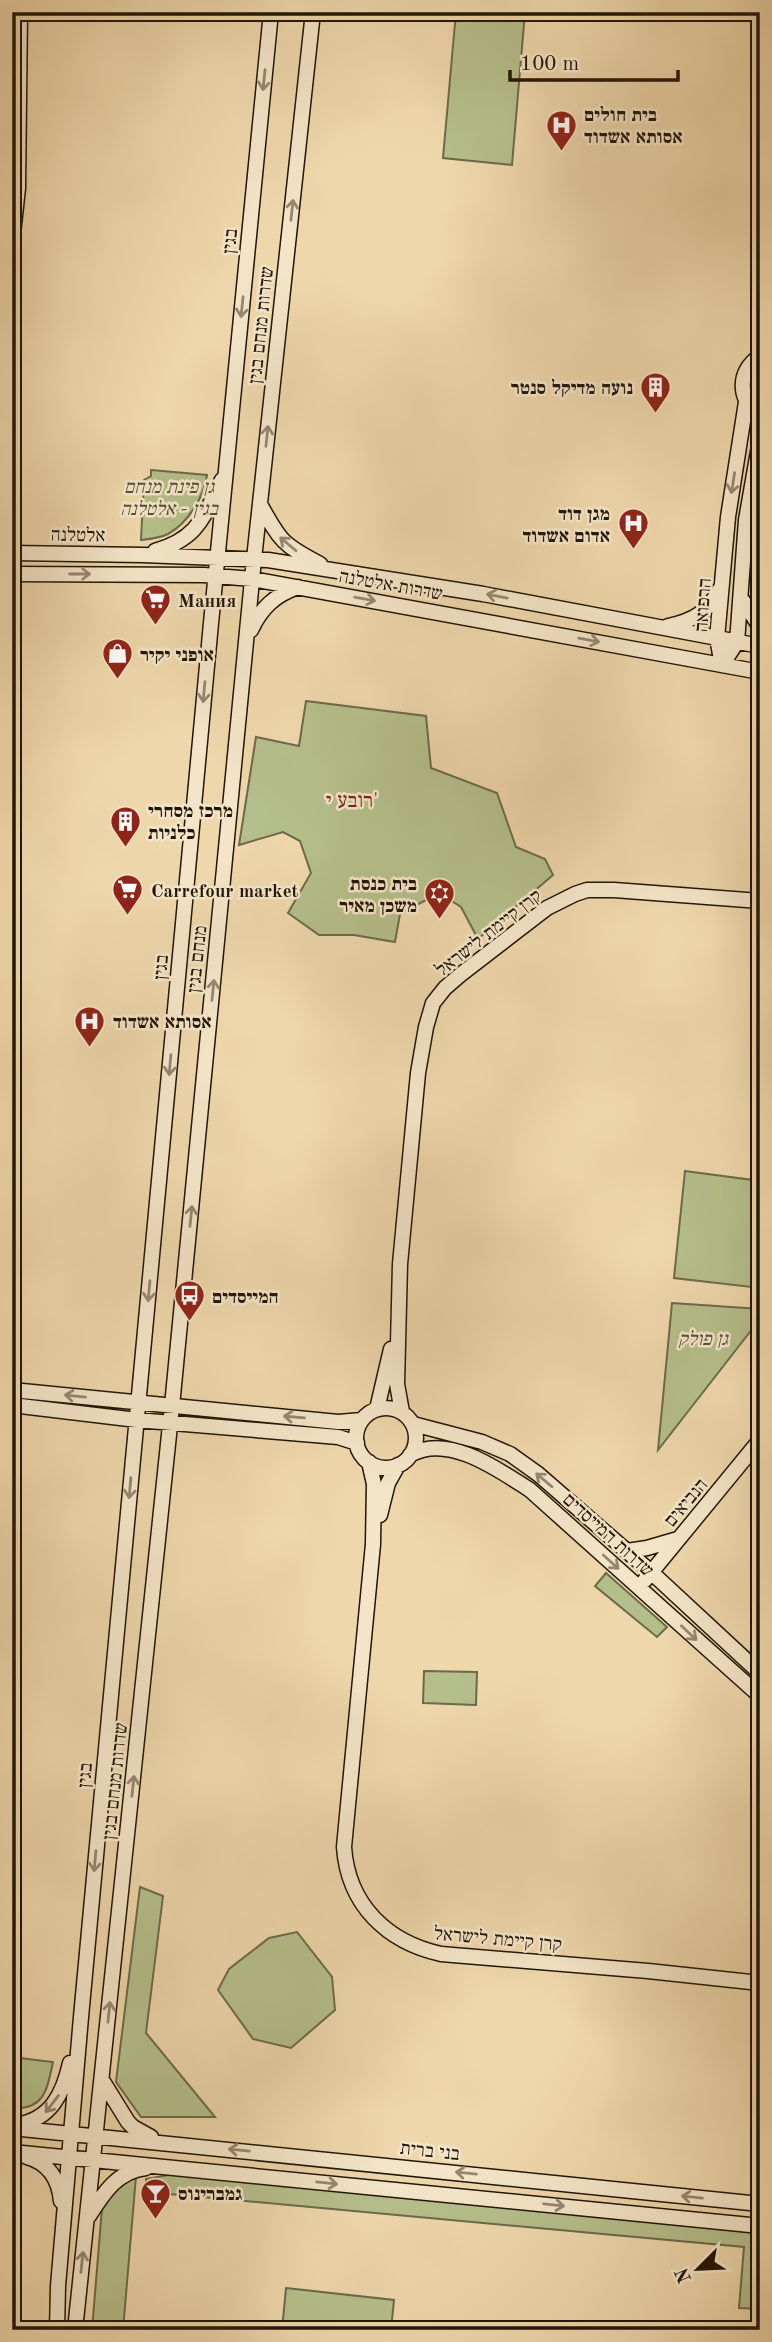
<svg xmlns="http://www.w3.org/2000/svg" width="772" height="2342" font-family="'Old Standard TT','Frank Ruhl Libre',serif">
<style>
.green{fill:#b5bf8b;stroke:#6c6a49;stroke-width:2}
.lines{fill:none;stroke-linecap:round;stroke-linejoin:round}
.secondary-casing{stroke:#221507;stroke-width:17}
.secondary{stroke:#f4e5c8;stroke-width:14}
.oneway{stroke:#968771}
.labels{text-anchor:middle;stroke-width:5;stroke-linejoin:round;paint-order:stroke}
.poi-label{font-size:19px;font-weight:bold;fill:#221507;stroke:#f4e5c8;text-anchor:start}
.street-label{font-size:19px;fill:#221507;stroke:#f4e5c8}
.park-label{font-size:19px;font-style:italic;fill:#555035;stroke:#f4e5c8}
.neighbourhood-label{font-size:21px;fill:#7a1f14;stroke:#f4e5c8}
</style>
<rect width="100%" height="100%" fill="#eed7ab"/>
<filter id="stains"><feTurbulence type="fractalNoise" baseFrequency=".00286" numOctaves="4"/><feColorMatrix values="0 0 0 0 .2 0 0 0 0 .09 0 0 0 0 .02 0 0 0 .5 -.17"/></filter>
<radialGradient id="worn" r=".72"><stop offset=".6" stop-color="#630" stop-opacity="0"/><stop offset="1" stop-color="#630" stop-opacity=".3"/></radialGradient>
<path class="green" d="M456,12H525L512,165L443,158Z
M151,470L207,475C204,497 188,523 168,534C160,538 149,539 141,540L144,480L151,476Z
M306,701L426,716L431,768L497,793L516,847L545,859L553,875L478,939L461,907L439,893L400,914L395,942L354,935H319L288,913L311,873L300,841L283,832L239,845L256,737L299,746Z
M685,1171L760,1181V1288L674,1278Z
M672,1303L760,1309V1319L658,1450Z
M606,1573L667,1627L657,1637L595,1586Z
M12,1579L21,1580L12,1658Z
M424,1671L477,1672L476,1705L423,1703Z
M140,1887L163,1896L146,2033L215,2117H141L116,2082Z
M297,1932L332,1977L335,2010L291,2048L253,2039L218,1990L229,1969L269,1938Z
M12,2057L53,2062C47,2089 45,2110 12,2108Z
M180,2173L760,2231V2309L739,2308L744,2247L147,2192L146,2179Z
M136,2176L123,2330H92L102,2208L118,2185Z
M286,2288L394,2300L391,2330H282Z"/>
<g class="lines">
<defs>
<path id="secondary" d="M12,243L18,188L20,12
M760,356C737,371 737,400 760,416
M260,504C280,541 283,545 320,564
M155,551C199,538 203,517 222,480
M12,553L143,555L268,560L483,594L760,646
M12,574L204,575L252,579L760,672
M741,598L760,627
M668,626C693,621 708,612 720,589
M251,630C261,608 275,595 298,587
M722,665L717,638L728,517L746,402
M722,665L737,642L746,520L760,440
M12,1390L338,1422L362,1420
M12,1405L137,1420L338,1437L357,1443
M356 1438a30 30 0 1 1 60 0a30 30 0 1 1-60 0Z
M377,1409L391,1349
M402,1412L397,1384L400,1264L418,1073L426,1027L433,1003L445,988L460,975L547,908L575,894L587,890H614L760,901
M413,1424L482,1442L510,1454L538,1474L651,1572L760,1673
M410,1455C448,1433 499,1470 530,1490L760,1696
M369,1462L374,1484L373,1544L344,1847C348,1905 387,1942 441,1954L648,1971L760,1983
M380,1515L388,1483L398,1465
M627,1551L647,1548L678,1539
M645,1580L760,1440
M102,2080L128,2122L133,2127L151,2137
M17,2125C51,2119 63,2094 70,2063
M12,2128L760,2204
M12,2152L760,2226
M27,2157C49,2163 59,2180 61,2201
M89,2216C103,2194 117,2171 146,2168
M57,2330L58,2286L81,2017L211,623L271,12
M75,2330L172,1406L254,559L313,12"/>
</defs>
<use href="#secondary" class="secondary-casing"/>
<use href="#secondary" class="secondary"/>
</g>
<defs><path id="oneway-shaft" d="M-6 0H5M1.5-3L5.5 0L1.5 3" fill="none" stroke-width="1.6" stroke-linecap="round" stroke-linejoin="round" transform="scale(1.75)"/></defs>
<g class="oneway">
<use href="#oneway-shaft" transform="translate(264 80) rotate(96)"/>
<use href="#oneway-shaft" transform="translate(292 210) rotate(-84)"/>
<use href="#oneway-shaft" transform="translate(242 307) rotate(96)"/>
<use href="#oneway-shaft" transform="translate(267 436) rotate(-84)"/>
<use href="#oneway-shaft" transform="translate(733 483) rotate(99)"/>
<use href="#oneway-shaft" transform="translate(288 544) rotate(-140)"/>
<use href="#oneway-shaft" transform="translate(80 574)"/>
<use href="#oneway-shaft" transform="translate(497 596) rotate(-169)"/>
<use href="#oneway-shaft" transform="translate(365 599) rotate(10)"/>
<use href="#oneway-shaft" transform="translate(589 640) rotate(10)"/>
<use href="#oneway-shaft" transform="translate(204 692) rotate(95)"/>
<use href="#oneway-shaft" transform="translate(213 990) rotate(-84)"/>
<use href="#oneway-shaft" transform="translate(170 1065) rotate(95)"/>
<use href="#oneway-shaft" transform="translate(191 1216) rotate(-84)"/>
<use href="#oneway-shaft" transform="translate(149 1291) rotate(95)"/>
<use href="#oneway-shaft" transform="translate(75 1396) rotate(-174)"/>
<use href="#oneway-shaft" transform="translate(294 1417) rotate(-175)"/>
<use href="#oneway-shaft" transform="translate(544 1480) rotate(-140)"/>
<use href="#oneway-shaft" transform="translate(130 1488) rotate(95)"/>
<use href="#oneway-shaft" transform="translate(611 1562) rotate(42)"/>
<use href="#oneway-shaft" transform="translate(689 1633) rotate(43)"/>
<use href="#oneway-shaft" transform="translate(133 1786) rotate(-84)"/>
<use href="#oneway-shaft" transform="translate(95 1861) rotate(95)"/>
<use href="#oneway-shaft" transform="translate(109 2012) rotate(-84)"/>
<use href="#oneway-shaft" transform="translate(52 2104) rotate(128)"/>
<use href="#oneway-shaft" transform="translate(239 2150) rotate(-174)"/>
<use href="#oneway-shaft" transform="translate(466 2173) rotate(-174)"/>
<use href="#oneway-shaft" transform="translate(327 2183) rotate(6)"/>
<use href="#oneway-shaft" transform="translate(692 2197) rotate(-174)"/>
<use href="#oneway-shaft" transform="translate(554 2205) rotate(6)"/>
<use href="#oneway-shaft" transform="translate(82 2262) rotate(-84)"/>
</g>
<defs>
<symbol id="hospital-pin" viewBox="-11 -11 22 30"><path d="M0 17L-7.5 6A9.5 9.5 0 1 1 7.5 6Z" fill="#8f2418" stroke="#f4e5c8"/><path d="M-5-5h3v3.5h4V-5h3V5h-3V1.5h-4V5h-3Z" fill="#fff"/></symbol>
<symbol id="building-pin" viewBox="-11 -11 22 30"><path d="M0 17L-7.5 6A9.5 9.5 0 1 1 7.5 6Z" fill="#8f2418" stroke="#f4e5c8"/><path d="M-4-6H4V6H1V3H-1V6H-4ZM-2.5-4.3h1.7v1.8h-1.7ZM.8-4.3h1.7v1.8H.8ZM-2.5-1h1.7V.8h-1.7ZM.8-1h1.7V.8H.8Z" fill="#fff"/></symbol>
<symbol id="supermarket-pin" viewBox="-11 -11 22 30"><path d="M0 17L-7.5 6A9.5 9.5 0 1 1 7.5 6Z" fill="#8f2418" stroke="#f4e5c8"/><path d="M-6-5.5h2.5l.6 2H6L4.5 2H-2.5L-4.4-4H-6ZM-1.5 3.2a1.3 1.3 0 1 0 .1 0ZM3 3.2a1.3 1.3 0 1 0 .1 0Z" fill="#fff"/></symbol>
<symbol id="shop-pin" viewBox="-11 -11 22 30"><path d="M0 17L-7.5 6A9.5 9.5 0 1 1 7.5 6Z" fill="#8f2418" stroke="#f4e5c8"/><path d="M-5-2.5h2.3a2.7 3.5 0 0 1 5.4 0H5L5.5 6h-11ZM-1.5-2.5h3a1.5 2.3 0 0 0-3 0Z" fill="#fff"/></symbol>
<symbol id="synagogue-pin" viewBox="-11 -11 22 30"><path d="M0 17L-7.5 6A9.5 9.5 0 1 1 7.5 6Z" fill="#8f2418" stroke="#f4e5c8"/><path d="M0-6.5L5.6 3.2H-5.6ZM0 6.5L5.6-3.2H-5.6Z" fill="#fff"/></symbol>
<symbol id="bus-pin" viewBox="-11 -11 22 30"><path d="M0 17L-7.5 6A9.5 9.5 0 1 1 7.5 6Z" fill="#8f2418" stroke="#f4e5c8"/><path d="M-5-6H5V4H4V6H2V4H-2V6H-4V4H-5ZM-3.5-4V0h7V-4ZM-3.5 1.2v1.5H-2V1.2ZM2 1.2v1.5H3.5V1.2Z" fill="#fff"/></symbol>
<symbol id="bar-pin" viewBox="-11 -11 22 30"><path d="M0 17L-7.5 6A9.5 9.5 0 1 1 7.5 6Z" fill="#8f2418" stroke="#f4e5c8"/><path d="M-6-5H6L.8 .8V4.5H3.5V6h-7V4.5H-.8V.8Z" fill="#fff"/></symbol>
</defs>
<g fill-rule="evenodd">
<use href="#hospital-pin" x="544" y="108" width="35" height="47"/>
<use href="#building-pin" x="638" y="370" width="35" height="47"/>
<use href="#hospital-pin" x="616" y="506" width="35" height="47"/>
<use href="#supermarket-pin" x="138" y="582" width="35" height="47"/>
<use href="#shop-pin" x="100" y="636" width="35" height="47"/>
<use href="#building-pin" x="108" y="804" width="35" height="47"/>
<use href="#supermarket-pin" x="110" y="872" width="35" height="47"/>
<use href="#synagogue-pin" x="422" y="876" width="35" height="47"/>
<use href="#hospital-pin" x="72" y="1004" width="35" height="47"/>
<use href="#bus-pin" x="172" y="1278" width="35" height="47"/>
<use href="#bar-pin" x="138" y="2176" width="35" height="47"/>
</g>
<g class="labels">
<g class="poi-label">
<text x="584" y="121">בית חולים<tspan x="584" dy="22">אסותא אשדוד</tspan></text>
<text x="633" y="394" text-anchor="end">נועה מדיקל סנטר</text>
<text x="610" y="520" text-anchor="end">מגן דוד<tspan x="610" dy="22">אדום אשדוד</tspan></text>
<text x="178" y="607">Мания</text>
<text x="140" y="661">אופני יקיר</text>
<text x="148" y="817">מרכז מסחרי<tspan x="148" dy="22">כלניות</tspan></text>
<text x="417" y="890" text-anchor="end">בית כנסת<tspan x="417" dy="22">משכן מאיר</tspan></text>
<text x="151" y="897">Carrefour market</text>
<text x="113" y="1028">אסותא אשדוד</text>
<text x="212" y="1303">המייסדים</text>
<text x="178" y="2200">גמברינוס</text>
</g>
<g class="street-label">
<text transform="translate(229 241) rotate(-84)" y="7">בגין</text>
<text transform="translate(260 325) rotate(-84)" y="7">שדרות מנחם בגין</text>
<text transform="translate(78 534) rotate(1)" y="7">אלטלנה</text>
<text transform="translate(391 584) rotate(10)" y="7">שדרות אלטלנה</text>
<text transform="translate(702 605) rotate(-86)" y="7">הרפואה</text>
<text transform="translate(488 932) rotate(-38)" y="7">קרן קיימת לישראל</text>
<text transform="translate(196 959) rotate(-84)" y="7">מנחם בגין</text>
<text transform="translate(160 967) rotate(-85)" y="7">בגין</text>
<text transform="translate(685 1502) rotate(-50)" y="7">הנביאים</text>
<text transform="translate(609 1534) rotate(42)" y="7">שדרות המייסדים</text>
<text transform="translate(84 1775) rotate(-85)" y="7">בגין</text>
<text transform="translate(114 1781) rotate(-84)" y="7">שדרות מנחם בגין</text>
<text transform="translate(498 1938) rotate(5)" y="7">קרן קיימת לישראל</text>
<text transform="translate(430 2150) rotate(6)" y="7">בני ברית</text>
</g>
<g class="park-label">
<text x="169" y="493">גן פינת מנחם<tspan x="169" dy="22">בגין - אלטלנה</tspan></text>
<text x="703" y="1345">גן פולק</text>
</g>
<g class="neighbourhood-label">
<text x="352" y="807">רובע י'</text>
</g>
</g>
<rect width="772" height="2342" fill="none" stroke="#eed7ab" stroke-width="42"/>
<rect x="14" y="14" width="744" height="2314" fill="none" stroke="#221507" stroke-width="3.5"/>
<rect x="21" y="21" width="730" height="2300" fill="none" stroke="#221507" stroke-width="2"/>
<g transform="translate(698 2269) rotate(246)" stroke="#f4e5c8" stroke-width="5" paint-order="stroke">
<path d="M0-5L12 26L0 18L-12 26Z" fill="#221507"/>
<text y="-10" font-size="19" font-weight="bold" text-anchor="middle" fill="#221507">N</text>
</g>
<path d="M510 70v10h168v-10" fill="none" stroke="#221507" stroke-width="3.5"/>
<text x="520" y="70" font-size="21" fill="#221507" stroke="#f4e5c8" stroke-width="5" paint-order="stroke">100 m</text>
<rect width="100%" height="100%" filter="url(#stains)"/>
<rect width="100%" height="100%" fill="url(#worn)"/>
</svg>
